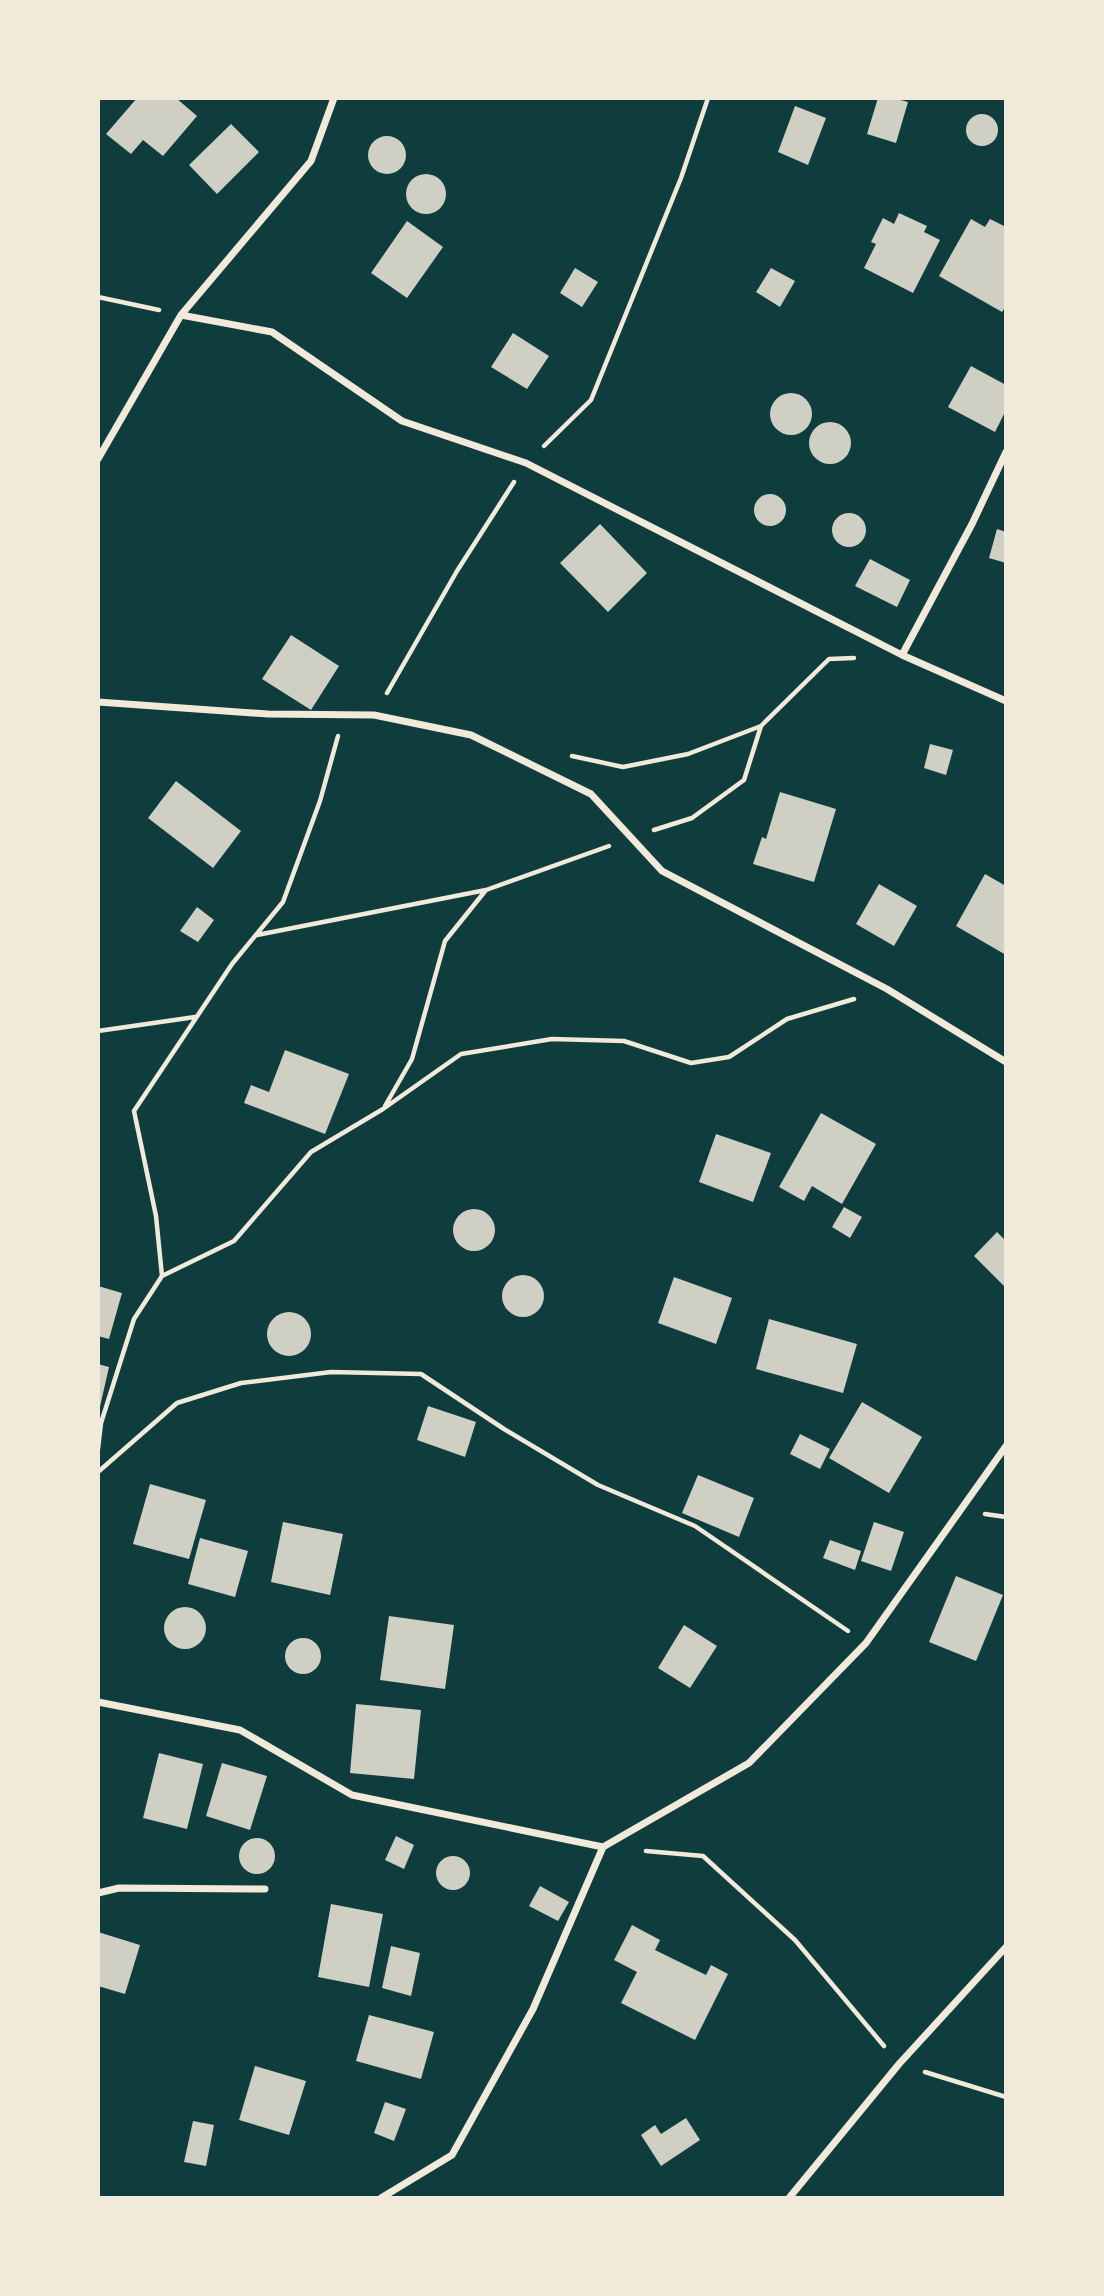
<svg xmlns="http://www.w3.org/2000/svg" width="1104" height="2296" font-family="Roboto,sans-serif">
<style>
.building{fill:#cfcfc3}
.lines{fill:none;stroke-linecap:round;stroke-linejoin:round}
.path{stroke:#f1e9da;stroke-width:4.5}
.minor{stroke:#f1e9da;stroke-width:7}
</style>
<rect width="100%" height="100%" fill="#0f3d3e"/>
<path class="building" d="M137,98H176L197,116L163,156L143,140L131,154L106,134Z
M878,98H893L908,102L896,143L867,134Z
M795,106L826,118L808,165L778,152Z
M966 130a16 16 0 1 1 32 0a16 16 0 1 1-32 0Z
M231,124L259,152L217,194L189,165Z
M368 155a19 19 0 1 1 38 0a19 19 0 1 1-38 0Z
M406 194a20 20 0 1 1 40 0a20 20 0 1 1-40 0Z
M899,213L927,226L924,232L940,240L913,293L864,268L876,244L871,242L883,218L894,224Z
M971,219L985,227L990,219L1006,227V306L1002,312L939,276Z
M407,221L443,247L407,298L371,273Z
M575,268L598,282L582,307L560,293Z
M771,268L795,281L780,307L756,292Z
M513,333L549,356L527,389L491,367Z
M971,366L1006,385V410L995,432L948,407Z
M770 414a21 21 0 1 1 42 0a21 21 0 1 1-42 0Z
M809 443a21 21 0 1 1 42 0a21 21 0 1 1-42 0Z
M754 510a16 16 0 1 1 32 0a16 16 0 1 1-32 0Z
M832 530a17 17 0 1 1 34 0a17 17 0 1 1-34 0Z
M600,524L647,573L608,612L560,563Z
M997,529L1006,532V563L989,558Z
M870,559L910,580L897,607L855,586Z
M291,635L339,666L311,710L262,679Z
M930,744L953,750L946,775L924,768Z
M176,781L241,831L213,868L148,818Z
M780,792L836,809L814,882L753,864L762,837L766,839Z
M985,874L1006,886V955L956,926Z
M879,884L917,906L894,946L856,924Z
M197,907L214,920L198,942L180,931Z
M285,1050L349,1074L325,1134L244,1103L251,1085L269,1092Z
M821,1113L876,1144L842,1204L812,1186L804,1201L779,1187Z
M716,1134L771,1153L753,1202L699,1182Z
M844,1207L862,1217L850,1238L832,1227Z
M453 1230a21 21 0 1 1 42 0a21 21 0 1 1-42 0Z
M997,1232L1006,1241V1288L974,1256Z
M502 1296a21 21 0 1 1 42 0a21 21 0 1 1-42 0Z
M674,1277L732,1298L716,1344L658,1323Z
M98,1286L122,1293L109,1339L98,1336Z
M267 1334a22 22 0 1 1 44 0a22 22 0 1 1-44 0Z
M769,1319L857,1344L843,1393L756,1369Z
M98,1364L109,1367L99,1411L98,1410Z
M862,1402L922,1437L889,1493L829,1458Z
M428,1406L476,1422L465,1457L417,1440Z
M800,1434L830,1449L820,1469L790,1454Z
M698,1475L754,1498L739,1537L682,1513Z
M150,1484L206,1500L189,1559L133,1544Z
M283,1522L343,1534L330,1595L271,1582Z
M874,1522L904,1532L891,1571L861,1561Z
M200,1538L248,1551L235,1597L188,1584Z
M830,1540L861,1551L855,1570L823,1558Z
M956,1576L1003,1595L976,1661L929,1642Z
M164 1628a21 21 0 1 1 42 0a21 21 0 1 1-42 0Z
M389,1616L454,1625L445,1689L380,1680Z
M684,1625L717,1646L690,1688L658,1668Z
M285 1656a18 18 0 1 1 36 0a18 18 0 1 1-36 0Z
M356,1704L421,1710L414,1779L350,1773Z
M159,1753L203,1764L187,1829L143,1818Z
M222,1763L267,1776L250,1830L206,1816Z
M396,1836L414,1845L404,1869L385,1860Z
M239 1856a18 18 0 1 1 36 0a18 18 0 1 1-36 0Z
M436 1873a17 17 0 1 1 34 0a17 17 0 1 1-34 0Z
M540,1886L569,1902L558,1921L529,1906Z
M331,1904L383,1914L369,1987L318,1977Z
M632,1925L660,1940L655,1950L706,1975L711,1965L728,1974L695,2040L621,2003L637,1972L614,1960Z
M98,1932L140,1945L125,1994L98,1986Z
M391,1946L420,1953L411,1996L382,1988Z
M369,2015L434,2032L421,2079L356,2061Z
M255,2066L306,2081L289,2135L239,2120Z
M385,2102L406,2109L394,2141L374,2133Z
M686,2118L700,2140L661,2166L641,2135L655,2125L661,2134Z
M193,2121L214,2125L206,2166L184,2162Z"/>
<g class="lines">
<path class="path" d="M98,297L159,310
M544,446L591,400L681,178L708,98
M387,693L457,571L514,482
M572,756L623,767L688,754L761,726L829,659L854,658
M654,830L692,818L744,780L761,726
M257,935L486,890
M98,1031L195,1017
M385,1106L412,1059L445,941L486,890L609,846
M162,1276L234,1241L311,1152L383,1109L461,1054L552,1039L624,1041L691,1063L729,1057L787,1019L854,999
M98,1449L101,1423L134,1319L162,1276L156,1216L134,1111L232,964L283,902L320,801L338,736
M98,1472L177,1403L241,1383L331,1372L421,1374L504,1429L598,1485L695,1526L848,1631
M985,1514L1006,1517
M646,1851L703,1856L795,1940L884,2046
M925,2072L1006,2097"/>
<path class="minor" d="M181,315L272,332L402,421L526,463L902,655L1006,701
M98,459L181,315L311,161L334,98
M902,655L972,524L1006,452
M98,702L268,714L374,715L471,735L591,794L662,871L887,989L1006,1062
M98,1702L240,1730L352,1795L603,1847
M98,1893L119,1888L265,1889
M381,2198L452,2155L533,2009L603,1847L749,1763L866,1643L1006,1446
M789,2198L899,2064L1006,1947"/>
</g>
<rect width="1104" height="2296" fill="none" stroke="#f1e9da" stroke-width="200"/>
</svg>
